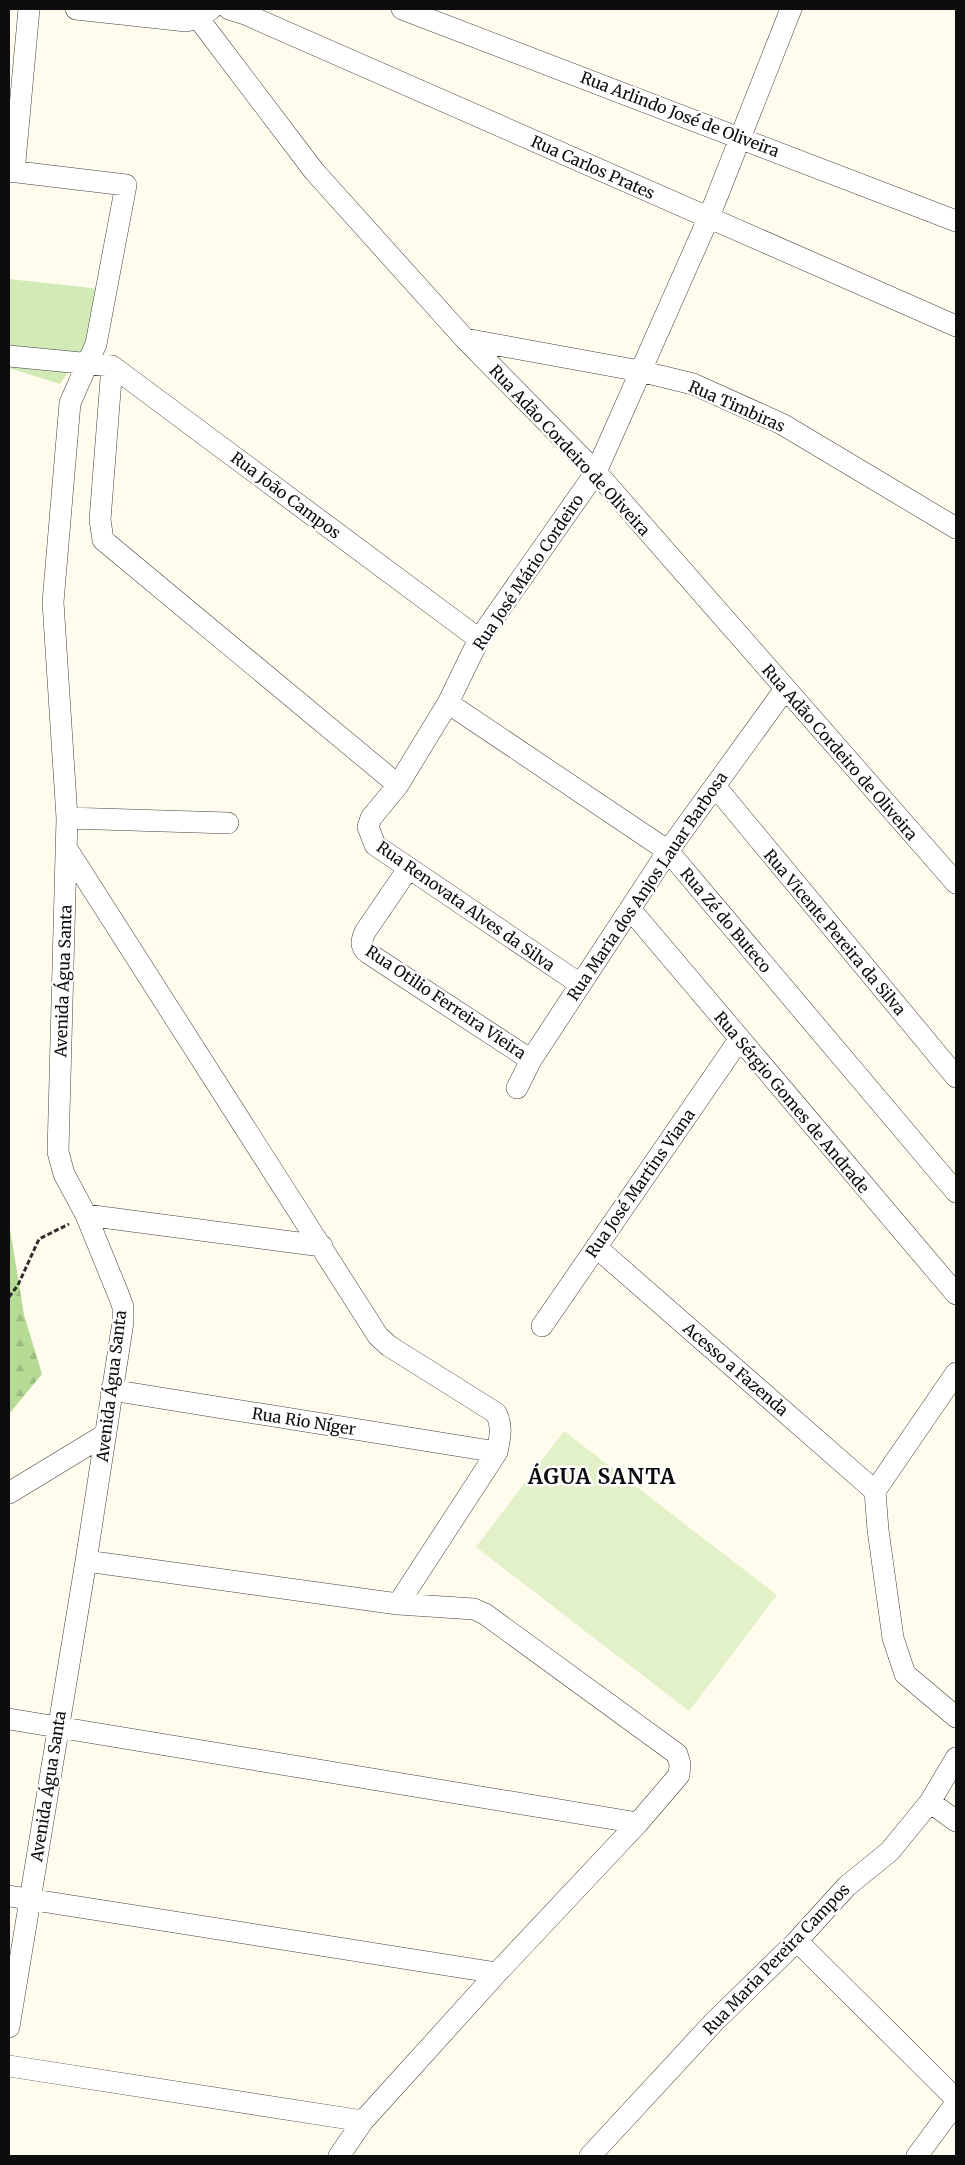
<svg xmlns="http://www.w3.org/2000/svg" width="965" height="2165" font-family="Merriweather,serif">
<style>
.grass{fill:#d1eab6}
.forest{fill:url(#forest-firs)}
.pitch{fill:#e3f1c8}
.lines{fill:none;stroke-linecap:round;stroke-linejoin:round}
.minor-casing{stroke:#404040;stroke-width:22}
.path{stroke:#2f2f2f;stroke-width:3;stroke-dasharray:5 2.5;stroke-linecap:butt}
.minor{stroke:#fff;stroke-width:21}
.labels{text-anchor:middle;stroke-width:5;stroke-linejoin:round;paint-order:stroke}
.street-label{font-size:16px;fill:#0d0d0d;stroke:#fff}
.district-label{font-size:21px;font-weight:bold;letter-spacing:1px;fill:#0d0d0d;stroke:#fff}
</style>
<defs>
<pattern id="forest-firs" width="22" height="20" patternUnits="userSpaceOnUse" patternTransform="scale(1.25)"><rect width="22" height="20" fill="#b5db95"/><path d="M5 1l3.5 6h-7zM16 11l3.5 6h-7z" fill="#9abb7f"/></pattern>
</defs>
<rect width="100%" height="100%" fill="#fffbed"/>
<path class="grass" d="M9,279L101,289L88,342L60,384L9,368Z"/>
<path class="forest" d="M9,1223L24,1315L42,1374L9,1414Z"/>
<path class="pitch" d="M564,1431L777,1595L689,1711L476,1547Z"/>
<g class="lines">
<defs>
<path id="minor" d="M76,9L186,21L198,18L211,9
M194,9L198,18L314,171L465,339L596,472L956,883
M229,9L245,14L956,326
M402,9L956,221
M9,171L126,185L96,344L70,403L53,602L67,818L58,1152L64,1174L86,1215L119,1296L123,1307V1322L86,1561L9,2027
M14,172L29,9
M465,339L640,371L693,384L782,424L956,528
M9,356L112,366L479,639
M112,366L100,520L103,540L398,785
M448,703L668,851L956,1192
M715,786L956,1077
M67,818L228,823
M67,849L378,1336L389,1346L496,1413C503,1427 500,1437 497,1452L398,1604
M408,869L365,932C361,941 360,947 368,953L531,1060
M630,909L956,1294
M580,984L375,845L368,827L371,818L398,785L448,703L479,639L596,472L709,217L791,9
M517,1088L531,1060L668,851L785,689
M86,1215L322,1246
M596,1247L875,1491
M542,1326L739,1040
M956,1373L875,1491L878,1530L893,1638L905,1674L956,1717
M111,1390L497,1452
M9,1493L106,1434
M86,1561L398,1604L474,1609L485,1614L677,1754L680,1764L679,1775L638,1823L497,1973L363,2121L339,2156
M9,1719L638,1823
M930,1802L956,1821
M9,1896L497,1973
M797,1941L956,2099
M9,2066L363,2121
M590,2156L714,2022L797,1941L847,1886L890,1851L930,1802L956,1758
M917,2156L956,2103"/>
</defs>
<use href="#minor" class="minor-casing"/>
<path class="path" d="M9,1297L18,1285L39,1239L69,1224"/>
<use href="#minor" class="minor"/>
</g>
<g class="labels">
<g class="street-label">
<text transform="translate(680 114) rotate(21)" y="6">Rua Arlindo José de Oliveira</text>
<text transform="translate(593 167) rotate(24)" y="6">Rua Carlos Prates</text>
<text transform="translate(737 406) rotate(24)" y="6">Rua Timbiras</text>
<text transform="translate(570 450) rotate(47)" y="6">Rua Adão Cordeiro de Oliveira</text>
<text transform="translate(286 495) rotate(37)" y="6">Rua João Campos</text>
<text transform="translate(528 572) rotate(-56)" y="6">Rua José Mário Cordeiro</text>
<text transform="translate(840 752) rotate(49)" y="6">Rua Adão Cordeiro de Oliveira</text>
<text transform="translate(647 886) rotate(-56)" y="6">Rua Maria dos Anjos Lauar Barbosa</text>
<text transform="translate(466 906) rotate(35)" y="6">Rua Renovata Alves da Silva</text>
<text transform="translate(726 920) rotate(50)" y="6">Rua Zé do Buteco</text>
<text transform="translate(835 932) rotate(50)" y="6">Rua Vicente Pereira da Silva</text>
<text transform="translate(63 981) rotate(-88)" y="6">Avenida Água Santa</text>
<text transform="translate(446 1002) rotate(34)" y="6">Rua Otilio Ferreira Vieira</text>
<text transform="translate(792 1102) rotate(50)" y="6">Rua Sérgio Gomes de Andrade</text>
<text transform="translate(640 1183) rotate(-55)" y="6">Rua José Martins Viana</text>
<text transform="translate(736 1369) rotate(41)" y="6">Acesso a Fazenda</text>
<text transform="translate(111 1386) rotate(-83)" y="6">Avenida Água Santa</text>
<text transform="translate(304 1421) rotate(9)" y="6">Rua Rio Níger</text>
<text transform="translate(48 1786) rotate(-81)" y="6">Avenida Água Santa</text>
<text transform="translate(776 1959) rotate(-46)" y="6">Rua Maria Pereira Campos</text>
</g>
<g class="district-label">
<text x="602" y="1484">ÁGUA SANTA</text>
</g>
</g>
<rect width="965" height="2165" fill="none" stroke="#0d0d0d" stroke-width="20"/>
</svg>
